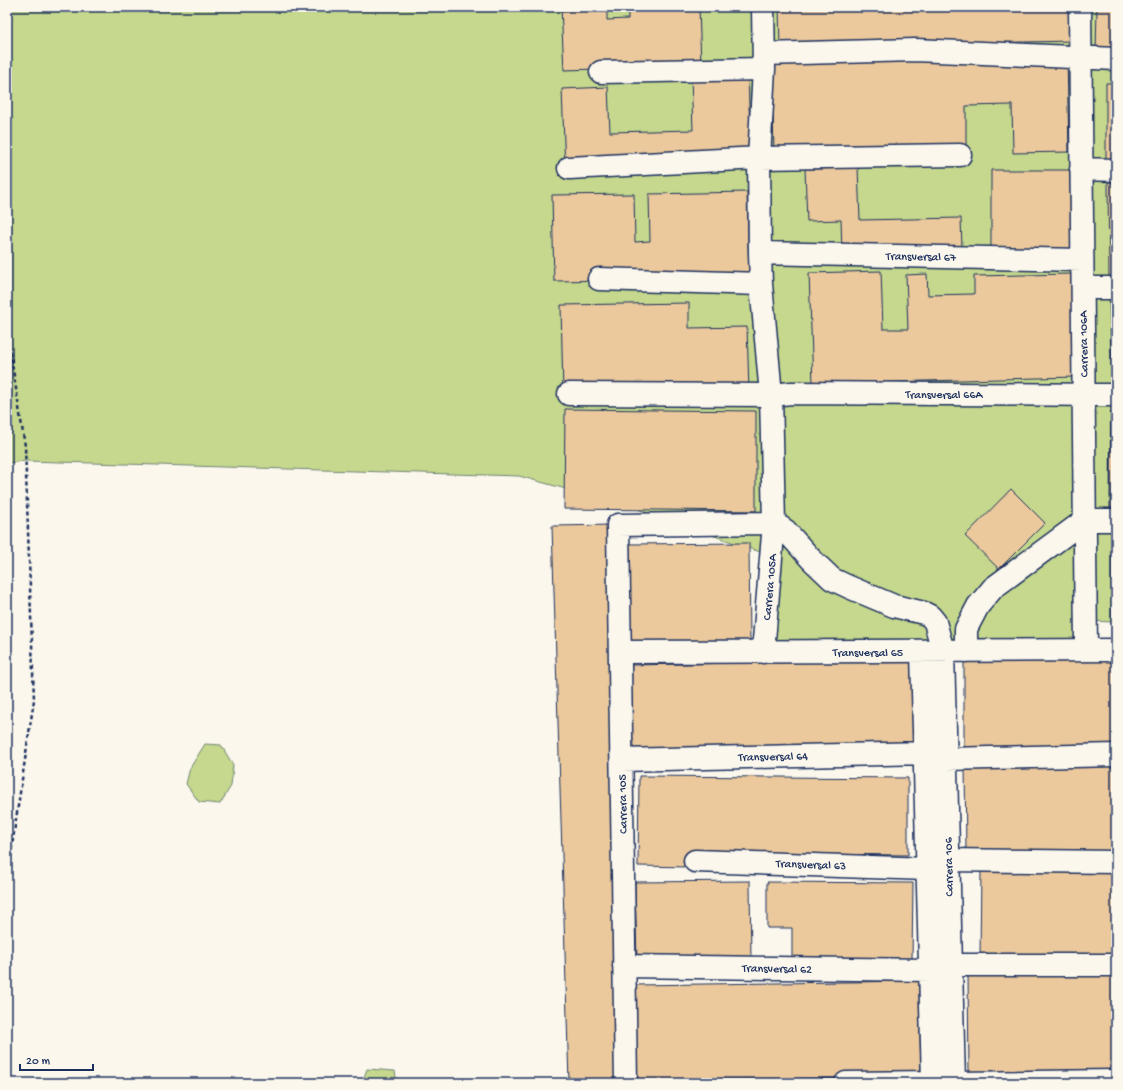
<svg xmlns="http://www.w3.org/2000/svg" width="1123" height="1090" font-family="'Gochi Hand',sans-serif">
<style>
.green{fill:#c5d88d;stroke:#708476}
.building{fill:#ebc99c;stroke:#1b2f5e}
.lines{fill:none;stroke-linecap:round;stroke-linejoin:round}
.minor-casing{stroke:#1b2f5e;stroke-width:25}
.path{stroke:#1b2f5e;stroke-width:2.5;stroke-dasharray:4 3;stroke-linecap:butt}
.minor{stroke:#fbf7ec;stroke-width:22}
.labels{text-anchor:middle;stroke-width:4;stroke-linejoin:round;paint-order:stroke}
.street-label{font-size:12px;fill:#1b2f5e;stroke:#fbf7ec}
</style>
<rect width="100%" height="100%" fill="#fbf7ec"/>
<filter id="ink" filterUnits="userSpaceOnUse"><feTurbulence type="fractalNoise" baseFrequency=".025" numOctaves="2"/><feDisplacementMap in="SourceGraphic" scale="8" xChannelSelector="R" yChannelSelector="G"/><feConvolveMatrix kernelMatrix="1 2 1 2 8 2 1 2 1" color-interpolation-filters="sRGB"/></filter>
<g filter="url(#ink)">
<path class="green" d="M7,7H1116V622L1083,621V649L766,648V554L631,507L519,476L26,461L7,463Z
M205,744L221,745L233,765L231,786L220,804L199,802L186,784L190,768Z
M367,1069L395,1071L397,1083H362Z"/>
<path class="building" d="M561,7H607V20L628,19V7H699L701,66L564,70Z
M779,7H1072L1073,41L780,47Z
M1097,7H1116V54H1096Z
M1067,58L1069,152L1013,153L1012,105L966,106V153L774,155L772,61Z
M748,76L751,163L565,170L562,89L608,87L610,132L693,130L691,78Z
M1106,83H1116V164H1106Z
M858,168L860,220L961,218L962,249L842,252L841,220L807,221L805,169Z
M991,170H1070L1071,255L991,254Z
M1108,182H1116V277H1109Z
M747,192L749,278L554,281L552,195L634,194L635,242L650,241L649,194Z
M881,271L883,329H908L906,275L927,274L928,295L974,294V276L1071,274L1075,377L813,384L809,273Z
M1109,297H1116V391H1113Z
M689,303V328L747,327L749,391L563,394L561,305Z
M565,409L756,411V511L564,509Z
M1111,412H1116V508H1110Z
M1011,489L1045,523L999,569L965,536Z
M614,525L620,1083H569L552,526Z
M749,543L750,641L629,643L627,544Z
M1112,544H1116V641H1112Z
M1116,658V750L964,755V661Z
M911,660L913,749L633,754L631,665Z
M965,764H1116V855H966Z
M639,776L908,778V855L693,853L688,867L638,866Z
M981,867L1116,869V959L980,958Z
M750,881L751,961L637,962L635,882Z
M767,882L913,883L912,960L792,959V928H767Z
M1116,973V1074L969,1076L968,975Z
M919,981L921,1077L637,1081L635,985Z"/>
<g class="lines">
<defs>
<path id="minor" d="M763,7L764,69L759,158L760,253L761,284L771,395L774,523L763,652
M1080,7L1086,650
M764,54L915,50L1116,59
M601,72L764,69
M569,168L759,158L960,155
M1081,169L1116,170
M760,253L1082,260
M599,279L761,284
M1083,288H1116
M569,394L771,395L792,393L1116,395
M966,651V629L978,606L993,588L1085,520H1116
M620,652L1116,650
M922,652L933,1083
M946,759L1116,755
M622,760L925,753
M948,860L1116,862
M695,861L928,869
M951,965H1116
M624,966L930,970
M626,1083L618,525L774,523L786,531L811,559L832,579L849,587L894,606L924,613L930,616L935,622L943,651L954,1083
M846,1083L933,1082
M954,1083L1116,1081"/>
</defs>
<use href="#minor" class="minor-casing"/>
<path class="path" d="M7,331L25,446L34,700L7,879"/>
<use href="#minor" class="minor"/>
</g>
</g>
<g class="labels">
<g class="street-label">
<text transform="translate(921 256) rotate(1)" y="4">Transversal 67</text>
<text transform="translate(1083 344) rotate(-91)" y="4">Carrera 106A</text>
<text x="944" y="398">Transversal 66A</text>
<text transform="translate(769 587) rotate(-85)" y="4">Carrera 105A</text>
<text x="868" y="656">Transversal 65</text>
<text transform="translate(773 756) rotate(-1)" y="4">Transversal 64</text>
<text transform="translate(622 804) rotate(-91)" y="4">Carrera 105</text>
<text transform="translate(811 864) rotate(2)" y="4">Transversal 63</text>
<text transform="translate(948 867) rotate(-91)" y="4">Carrera 106</text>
<text transform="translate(777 968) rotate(1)" y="4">Transversal 62</text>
</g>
</g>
<rect width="1123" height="1090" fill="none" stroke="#fbf7ec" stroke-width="24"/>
<rect x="12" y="12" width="1099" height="1066" fill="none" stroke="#1b2f5e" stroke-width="1.5" filter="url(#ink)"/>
<path d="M20 1064v6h73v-6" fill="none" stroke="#1b2f5e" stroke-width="2"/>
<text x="26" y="1064" font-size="12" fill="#1b2f5e" stroke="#fbf7ec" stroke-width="3" paint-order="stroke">20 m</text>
</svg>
